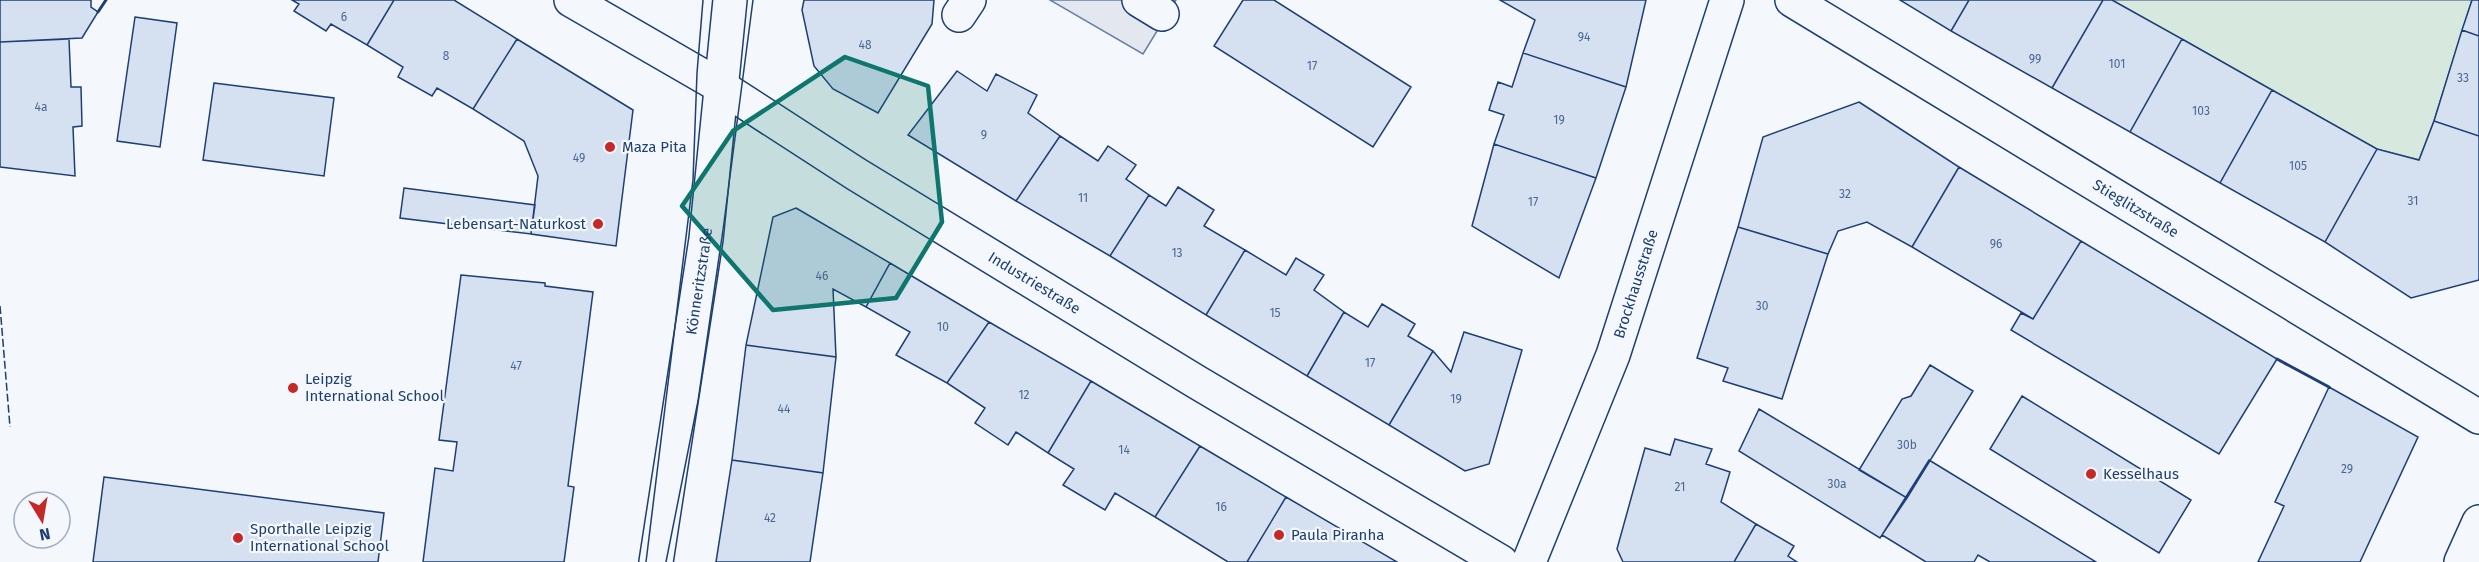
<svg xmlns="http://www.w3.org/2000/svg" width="2479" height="562" font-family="'Fira Sans',sans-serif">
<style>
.green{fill:#d7e8df;stroke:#687fa3;stroke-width:1.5}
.parking{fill:#e3e8f0;stroke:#687fa3;stroke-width:1.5}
.building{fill:#d5e0f0;stroke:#1d3f73;stroke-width:1.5}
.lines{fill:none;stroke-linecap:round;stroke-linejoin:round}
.minor-casing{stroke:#1d3f73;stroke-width:36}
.major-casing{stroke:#1d3f73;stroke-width:36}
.minor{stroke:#f4f7fb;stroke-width:33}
.major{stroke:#f4f7fb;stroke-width:33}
.tram{stroke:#1d3f73;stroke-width:1.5}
.fence{stroke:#1d3f73;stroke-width:1.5;stroke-dasharray:8 3;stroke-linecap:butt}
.wall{stroke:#1d3f73;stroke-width:3}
.marked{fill:#0f766e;fill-opacity:0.2;stroke:#0f766e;stroke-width:4.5;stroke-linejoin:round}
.poi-dot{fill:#c62828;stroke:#f4f7fb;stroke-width:2}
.labels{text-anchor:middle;stroke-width:4.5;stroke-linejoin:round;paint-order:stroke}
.number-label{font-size:12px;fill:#4b6792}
.poi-label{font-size:15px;fill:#1d3f73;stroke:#f4f7fb;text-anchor:start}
.street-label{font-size:15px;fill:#1d3f73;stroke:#f4f7fb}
</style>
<rect width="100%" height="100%" fill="#f4f7fb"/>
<path class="green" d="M2112,0H2472L2434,121L2419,160L2377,149Z"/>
<path class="parking" d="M1050,0H1176L1143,54Z"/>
<path class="building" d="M0,0H91V7L98,12L82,38L0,42Z
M292,0H394L367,45L331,24L326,31L294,11L299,4Z
M394,0H454L517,39L473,109L437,88L432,96L398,77L403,67L367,45Z
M804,0H934L932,24L878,113L833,89L814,66L802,10Z
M1243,0H1274L1411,87L1373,147L1214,46Z
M1500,0H1646L1626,87L1523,53L1535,20Z
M1900,0H1969L1951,31Z
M1969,0H2103L2052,88L1951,31Z
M2103,0H2112L2182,39L2130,132L2052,88Z
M2472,0H2479V36L2462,30Z
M135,17L177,23L160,147L117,141Z
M2462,30L2479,36V136L2434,121Z
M69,39L71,87H81L82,126L73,127L75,176L0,167V42Z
M517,39L633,110L616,246L531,234L538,176L524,141L473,109Z
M2182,39L2272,90L2220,183L2130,132Z
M1523,53L1626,87L1596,178L1494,144L1504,115L1489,110L1498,82L1512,87Z
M957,71L987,91L996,74L1037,95L1028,113L1060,136L1016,201L908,135Z
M214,83L334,98L324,176L203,160Z
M2272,90L2377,149L2325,242L2220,183Z
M1859,102L1959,167L1912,247L1867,222L1838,231L1828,254L1738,227L1763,137Z
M2434,121L2479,136V280L2411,298L2325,242L2377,149L2419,160Z
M1060,136L1098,161L1108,146L1136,165L1126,179L1149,195L1110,256L1016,201Z
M1494,144L1596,178L1559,278L1472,226Z
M1959,167L2081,241L2033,319L1912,247Z
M1178,187L1214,210L1204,226L1245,250L1206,315L1110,256L1149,195L1166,206Z
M404,188L535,205L531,234L400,218Z
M796,208L890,263L866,307L833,289L836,357L746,345L773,217Z
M1738,227L1828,254L1782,399L1723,381L1728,368L1697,358Z
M2081,241L2277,359L2219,454L2011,330L2021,313L2033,319Z
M1245,250L1286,275L1296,258L1324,275L1314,290L1344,312L1307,376L1206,315Z
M890,263L989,322L947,383L896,355L910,332L866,307Z
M461,275L545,283V286L593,292L568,486L574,487L564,562H423L435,468L453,471L457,442L439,440Z
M1382,304L1415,324L1408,336L1433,351L1389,425L1307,376L1344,312L1368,327Z
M989,322L1091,381L1048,453L1016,432L1008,445L975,423L985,408L947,383Z
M1464,332L1522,350L1489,464L1465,471L1389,425L1433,351L1451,372Z
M746,345L836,357L823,473L732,460Z
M1930,365L1973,391L1907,498L1859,470L1902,399L1911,396Z
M1091,381L1200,446L1155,517L1115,493L1105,510L1063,485L1074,469L1048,453Z
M2329,387L2418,437L2360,562H2258L2284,506L2275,502Z
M2022,396L2191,500L2159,553L1990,449Z
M1759,409L1907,498L1880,538L1739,451Z
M1675,439L1712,449L1706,464L1730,472L1721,502L1756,524L1734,562H1623L1617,549L1645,448L1670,455Z
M1200,446L1286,497L1247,562H1228L1155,517Z
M732,460L823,473L810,562H716Z
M1929,460L2096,562H1990L1978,555L1974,562H1926L1882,535Z
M104,477L384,513L378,562H93Z
M1286,497L1397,562H1247Z
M1756,524L1794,546L1788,556L1797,562H1734Z"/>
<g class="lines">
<defs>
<g id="minor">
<path id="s1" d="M571,0L720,86L856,174L1195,381L1501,562"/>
<path d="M1139,0L1162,14"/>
<path id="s2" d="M1792,0L2479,417"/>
<path d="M959,15L969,0"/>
<path id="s3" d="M1529,562L1613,355L1727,0"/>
<path d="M2461,562L2479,522"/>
</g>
<g id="major">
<path id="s4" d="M656,562L706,239L730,0"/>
</g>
</defs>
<use href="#minor" class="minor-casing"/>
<use href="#major" class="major-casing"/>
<use href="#minor" class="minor"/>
<use href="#major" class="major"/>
<path class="tram" d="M646,562L693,180L697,73L703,0
M666,562L698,401L723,230L753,0"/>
<path class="fence" d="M0,306L10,427"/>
<path class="wall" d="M98,12L106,0
M2277,359L2329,387"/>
</g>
<path class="marked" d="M845,57L928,86L942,222L896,298L773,310L682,206L733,131Z"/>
<g class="poi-dot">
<circle cx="610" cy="147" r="6"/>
<circle cx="598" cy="224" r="6"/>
<circle cx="293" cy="388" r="6"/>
<circle cx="2091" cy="474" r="6"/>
<circle cx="1279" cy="535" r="6"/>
<circle cx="238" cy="538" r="6"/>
</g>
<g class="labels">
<g class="number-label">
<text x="344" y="21">6</text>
<text x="1584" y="41">94</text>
<text x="865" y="49">48</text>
<text x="446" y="60">8</text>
<text x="2035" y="63">99</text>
<text x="2117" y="68">101</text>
<text x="1312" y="70">17</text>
<text x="2463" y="82">33</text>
<text x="41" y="111">4a</text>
<text x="2201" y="115">103</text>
<text x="1559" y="124">19</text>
<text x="984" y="139">9</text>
<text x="579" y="162">49</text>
<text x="2298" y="170">105</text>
<text x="1845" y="198">32</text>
<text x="1083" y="202">11</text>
<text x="2413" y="205">31</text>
<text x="1533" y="206">17</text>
<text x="1996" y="248">96</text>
<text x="1177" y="257">13</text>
<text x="822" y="280">46</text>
<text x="1762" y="310">30</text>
<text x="1275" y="317">15</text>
<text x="943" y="331">10</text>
<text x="1370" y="367">17</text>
<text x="516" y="370">47</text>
<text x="1024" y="399">12</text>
<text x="1456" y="403">19</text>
<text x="784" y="413">44</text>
<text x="1907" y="449">30b</text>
<text x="1124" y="454">14</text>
<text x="2347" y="473">29</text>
<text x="1837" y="488">30a</text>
<text x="1680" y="491">21</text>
<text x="1221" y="511">16</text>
<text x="770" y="522">42</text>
</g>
<g class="poi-label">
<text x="622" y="152">Maza Pita</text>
<text x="586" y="229" text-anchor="end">Lebensart-Naturkost</text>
<text x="305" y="384">Leipzig<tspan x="305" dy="17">International School</tspan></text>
<text x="2103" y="479">Kesselhaus</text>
<text x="250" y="534">Sporthalle Leipzig<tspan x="250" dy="17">International School</tspan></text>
<text x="1291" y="540">Paula Piranha</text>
</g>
<g class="street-label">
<text dy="5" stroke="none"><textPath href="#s2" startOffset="402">Stieglitzstraße</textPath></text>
<text dy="5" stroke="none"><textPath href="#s4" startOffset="284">Könneritzstraße</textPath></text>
<text dy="5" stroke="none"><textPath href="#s1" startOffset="543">Industriestraße</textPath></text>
<text dy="5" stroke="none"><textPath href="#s3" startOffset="298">Brockhausstraße</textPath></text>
</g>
</g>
<g transform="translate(42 520) rotate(169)"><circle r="28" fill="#f4f7fb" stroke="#9eadc5" stroke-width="1.5"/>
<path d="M0-4.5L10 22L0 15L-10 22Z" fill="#c62828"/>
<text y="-9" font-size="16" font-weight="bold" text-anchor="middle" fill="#1d3f73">N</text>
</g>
</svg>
